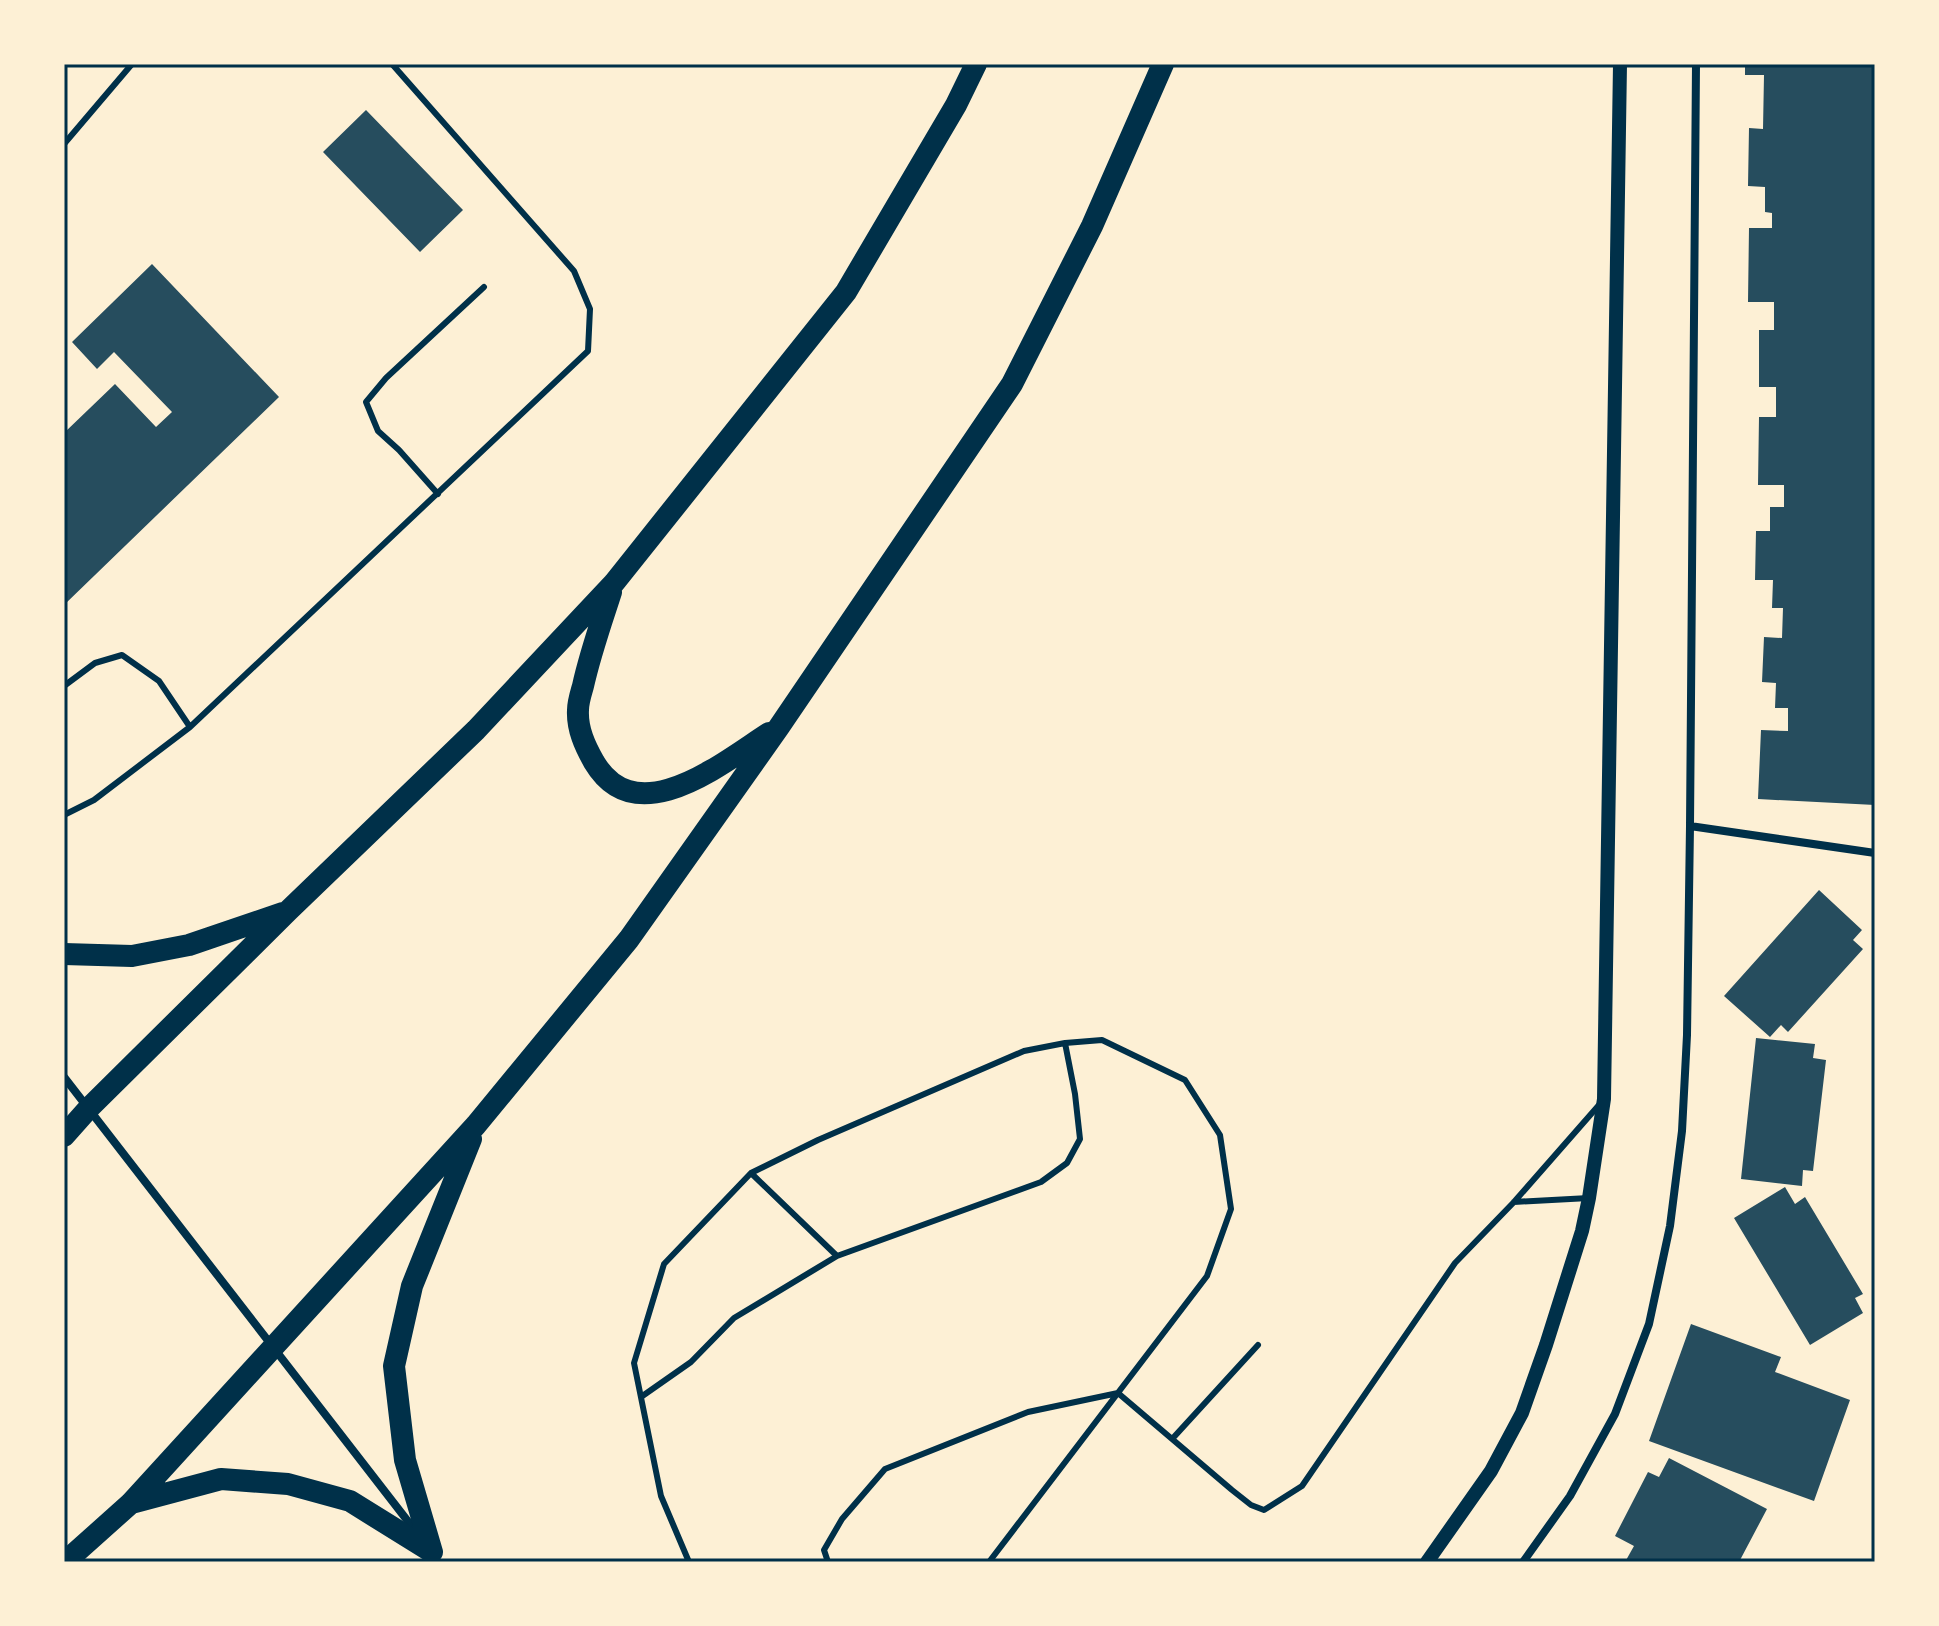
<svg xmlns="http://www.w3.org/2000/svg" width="1939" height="1626" font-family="'Zilla Slab',serif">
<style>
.building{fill:#264d5e}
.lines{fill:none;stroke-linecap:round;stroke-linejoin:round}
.service{stroke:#003049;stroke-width:6}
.minor{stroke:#003049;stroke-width:8}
.tertiary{stroke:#003049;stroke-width:14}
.trunk{stroke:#003049;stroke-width:22}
.neatline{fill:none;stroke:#003049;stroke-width:3}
</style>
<rect width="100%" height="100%" fill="#fdf0d5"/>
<path class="building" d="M1745,64H1875V805L1758,799L1761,730L1788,731V708H1775L1776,683L1762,682L1764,637L1782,638L1783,608H1772L1773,580H1755L1756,531H1770V507H1784V485H1758L1759,417H1776V387H1759V330H1774V302H1748L1749,228H1772V213L1765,212V187L1748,186L1749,128L1763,129L1764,75H1745Z
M366,110L463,210L420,252L323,152Z
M152,264L279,397L64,605V433L115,384L156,427L172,412L114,352L97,369L72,342Z
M1819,890L1862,930L1853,940L1863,949L1788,1032L1781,1025L1770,1037L1724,996Z
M1756,1038L1815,1044L1813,1058L1826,1060L1813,1171L1803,1170L1802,1186L1741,1179Z
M1785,1187L1795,1204L1805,1197L1863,1294L1855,1298L1863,1313L1810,1345L1734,1218Z
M1691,1324L1781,1357L1775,1372L1850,1400L1814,1501L1649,1441Z
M1669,1458L1767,1509L1739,1562H1625L1634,1546L1615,1536L1648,1472L1659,1477Z"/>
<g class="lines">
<path class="service" d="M64,144L132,64
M438,494L399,450L378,431L366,402L386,378L484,287
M64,686L95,663L122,655L159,681L190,727
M64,815L94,800L190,727L588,351L590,309L574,271L392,64
M751,1173L837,1256
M1514,1202L1589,1198
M641,1397L691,1362L734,1318L837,1256L1041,1182L1067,1163L1080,1139L1075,1094L1065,1043
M1173,1438L1258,1345
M689,1562L661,1496L634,1363L664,1264L751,1173L818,1140L1024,1051L1065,1043L1102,1040L1185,1080L1220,1135L1231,1209L1207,1276L989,1562
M828,1562L824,1550L842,1519L885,1469L1028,1412L1118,1393L1232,1490L1251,1505L1264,1510L1302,1486L1455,1263L1514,1202L1599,1105"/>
<path class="minor" d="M1690,826L1875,853
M64,1077L417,1533
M1523,1562L1570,1496L1615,1414L1649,1324L1670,1226L1682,1131L1687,1035L1690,826L1696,64"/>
<path class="tertiary" d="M1427,1562L1491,1471L1522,1413L1546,1345L1582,1231L1589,1198L1604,1099L1620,64"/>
<path class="trunk" d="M611,592C601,623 590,654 583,686C581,693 578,702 578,710C577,729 585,746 594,762C637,834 722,763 769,733
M64,954L132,956L189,945L283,913
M64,1136L88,1109L288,911L476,730L614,583L846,292L956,105L976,64
M131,1503L221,1479L288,1484L350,1501L432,1552
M432,1552L405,1460L394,1366L412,1286L471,1139
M65,1562L131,1503L476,1125L629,939L779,727L1012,384L1092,226L1163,64"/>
</g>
<rect width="1939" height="1626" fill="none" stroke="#fdf0d5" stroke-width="132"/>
<rect x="66" y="66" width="1807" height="1494" class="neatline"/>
</svg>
